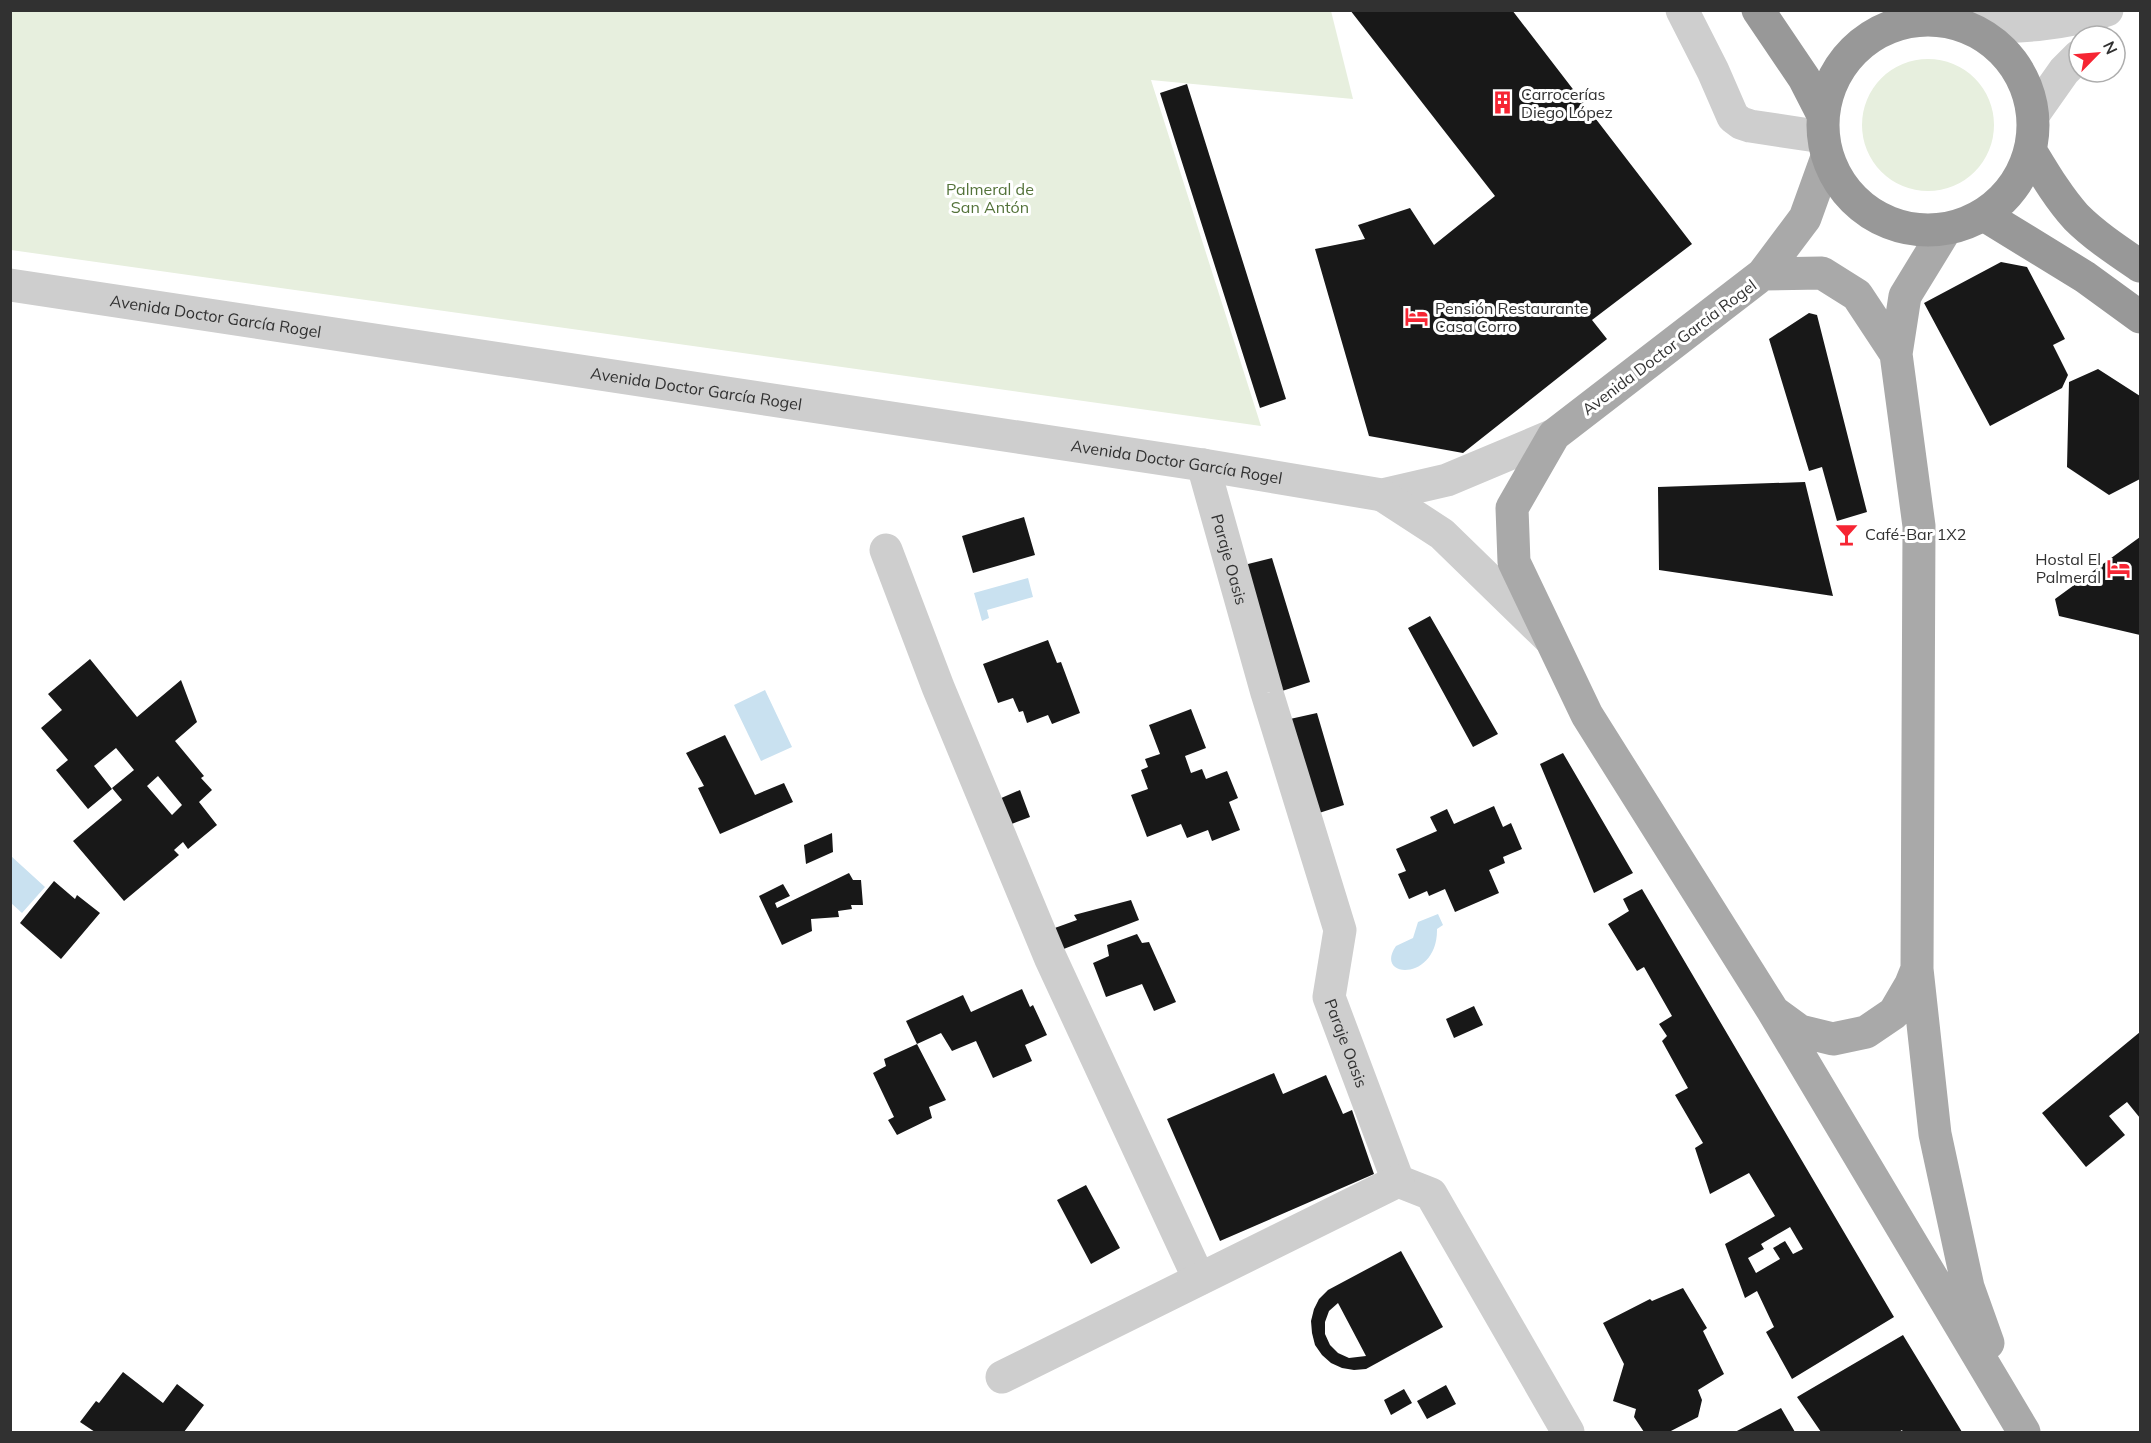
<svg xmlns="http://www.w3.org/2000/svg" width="2151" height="1443" font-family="Mulish,sans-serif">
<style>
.green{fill:#e7efde}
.water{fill:#c9e1f0}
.building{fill:#181818;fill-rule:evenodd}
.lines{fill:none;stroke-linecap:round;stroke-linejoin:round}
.minor{stroke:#cecece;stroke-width:33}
.major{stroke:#a9a9a9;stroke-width:33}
.highway{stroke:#989898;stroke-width:33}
.labels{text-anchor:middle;stroke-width:6;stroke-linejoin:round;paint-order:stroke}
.poi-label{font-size:16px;fill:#313131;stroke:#fff;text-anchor:start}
.park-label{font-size:16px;fill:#537239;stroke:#fff}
.street-label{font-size:16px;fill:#313131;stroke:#fff}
</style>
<rect width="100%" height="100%" fill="#fff"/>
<path class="green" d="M11,10L1331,11L1353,99L1151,80L1261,426L11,250Z
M1862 125a66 66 0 1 1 132 0a66 66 0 1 1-132 0Z"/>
<path class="water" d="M1028,578L1033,597L987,610L989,618L982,621L974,593Z
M765,690L792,747L761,761L734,705Z
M11,856L45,887L22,913L11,903Z
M1438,914L1443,925L1437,929C1438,982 1373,979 1396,946L1413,938L1418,922Z"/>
<path class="building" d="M1350,10H1512L1692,244L1592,320L1607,339L1463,453L1369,436L1315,249L1365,239L1358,225L1410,208L1434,245L1495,196Z
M1187,84L1286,399L1260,408L1160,93Z
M2001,262L2027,267L2065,339L2053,345L2068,375L2062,388L1990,426L1924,303Z
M1809,313L1817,315L1867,512L1837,521L1822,467L1809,471L1769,339Z
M2098,369L2140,396V479L2109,495L2067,467L2069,382Z
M1805,482L1833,596L1659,570L1658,487Z
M1024,517L1035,555L973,573L962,536Z
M2140,537V635L2059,616L2055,599Z
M1272,558L1310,682L1282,691L1244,565Z
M1430,616L1498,734L1473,747L1408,628Z
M1048,640L1057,663L1061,662L1080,713L1052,724L1048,715L1027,723L1023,711L1019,712L1013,698L998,703L983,664Z
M90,659L137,717L181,680L197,722L175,741L204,776L201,778L212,790L199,802L217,825L188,849L183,842L174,850L179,855L124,901L73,841L122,800L112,788L134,770L116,748L94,766L112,789L88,809L56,770L68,760L41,728L62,710L48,694ZM158,776L182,805L172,815L147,786Z
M1191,709L1206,748L1185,756L1191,773L1202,769L1206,779L1227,771L1238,798L1229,802L1240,830L1212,841L1208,830L1187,838L1181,824L1147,837L1131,795L1148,789L1141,770L1148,767L1145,759L1160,754L1149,725Z
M1317,713L1344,805L1319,813L1290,719Z
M725,735L755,795L784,783L793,802L720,834L698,788L704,786L686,753Z
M1563,753L1633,873L1594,893L1540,764Z
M1020,790L1030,817L1009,825L999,799Z
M1494,806L1503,827L1511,823L1522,849L1503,857L1505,863L1489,870L1499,893L1455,912L1445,889L1429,896L1427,891L1409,899L1398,874L1406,871L1396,849L1437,831L1430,817L1447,809L1454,824Z
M832,833L833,852L806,864L804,845Z
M849,873L853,880H861L863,905H851L852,909L838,911L839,917L811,919L812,931L782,945L759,896L783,884L790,896L775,903L777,908Z
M54,881L75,899L77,895L100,913L61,959L20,923Z
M1642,889L1894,1317L1792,1379L1766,1332L1774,1327L1757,1291L1745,1298L1725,1244L1775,1216L1749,1173L1710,1194L1695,1148L1703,1143L1675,1095L1688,1088L1662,1041L1667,1036L1659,1024L1672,1016L1644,967L1637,971L1608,924L1629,911L1623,899ZM1790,1227L1803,1249L1793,1254L1785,1241L1773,1248L1780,1259L1756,1273L1748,1258L1764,1249L1761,1244Z
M1131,900L1139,920L1061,950L1052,929L1077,920L1074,915Z
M1137,934L1142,943L1149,942L1176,1002L1154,1011L1142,984L1106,997L1093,963L1109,956L1107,945Z
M1022,989L1030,1007L1033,1005L1047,1035L1025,1045L1032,1061L993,1078L976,1041L952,1051L941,1033L917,1044L906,1021L963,995L971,1012Z
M1474,1006L1483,1025L1454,1038L1446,1019Z
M2140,1032V1118L2127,1102L2109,1116L2125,1135L2086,1167L2042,1113Z
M917,1044L946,1100L929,1107L932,1118L897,1135L888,1120L894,1117L873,1073L886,1066L884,1059Z
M1274,1073L1283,1094L1326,1075L1343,1114L1352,1110L1374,1174L1220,1241L1167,1119Z
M1086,1185L1120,1248L1091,1264L1057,1200Z
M1401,1251L1443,1327L1366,1369L1354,1370L1342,1368L1331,1363L1322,1355L1315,1345L1312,1333L1311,1321L1314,1309L1319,1299L1328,1290ZM1338,1303L1366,1356L1349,1358L1338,1353L1330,1345L1325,1334V1322L1329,1311Z
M1683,1288L1707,1328L1703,1331L1724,1374L1698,1390L1702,1400L1698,1417L1669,1432H1644L1634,1417L1636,1409L1613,1401L1624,1364L1603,1323L1650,1299L1652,1301Z
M1903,1335L1962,1432H1903L1902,1430L1899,1432H1821L1797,1397Z
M123,1372L163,1403L177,1384L204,1405L184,1432H95L80,1422L96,1401L99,1403Z
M1446,1385L1456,1404L1427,1419L1417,1401Z
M1404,1389L1412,1403L1391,1415L1384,1400Z
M1781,1408L1795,1432H1735Z"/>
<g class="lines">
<g class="minor">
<path d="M1682,10L1713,71L1733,117L1741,123L1750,126L1823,137"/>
<path d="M1938,10L1946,21"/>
<path d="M1967,27C2014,27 2062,26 2107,10"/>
<path d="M2033,115L2064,71L2079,56"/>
<path id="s1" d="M10,285L1203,465L1382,495L1447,480L1554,435"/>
<path id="s2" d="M1203,465L1267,693L1340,930L1329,997L1398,1181L1431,1194L1568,1432"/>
<path d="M1382,495L1442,534L1549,638"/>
<path d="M886,550L938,687L1050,957L1199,1279"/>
<path d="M1002,1377L1398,1181"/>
</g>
<path class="major" d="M1827,157L1805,218L1763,274L1554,435L1512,508L1514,562L1587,715L1773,1011L2024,1432
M1763,274L1822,273L1857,295L1896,354L1919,526L1917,969L1935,1134L1968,1287L1988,1343
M1896,354L1905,296L1946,229
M1774,1012L1800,1031L1833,1039L1866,1032L1894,1013L1911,984L1917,969"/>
<path class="highway" d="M1758,10L1804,78L1823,115
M1823 125a105 105 0 1 1 210 0a105 105 0 1 1-210 0Z
M2030,150C2044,173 2058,197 2076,217C2095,236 2118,251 2140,266
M1984,215L2085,277L2140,317"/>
</g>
<defs>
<symbol id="building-bare" viewBox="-9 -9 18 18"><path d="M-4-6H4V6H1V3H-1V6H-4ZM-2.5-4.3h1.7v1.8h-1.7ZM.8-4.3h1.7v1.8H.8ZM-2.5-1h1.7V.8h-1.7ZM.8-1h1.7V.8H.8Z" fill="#f62533" stroke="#fff" stroke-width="2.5" paint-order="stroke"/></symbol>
<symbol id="hotel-bare" viewBox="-9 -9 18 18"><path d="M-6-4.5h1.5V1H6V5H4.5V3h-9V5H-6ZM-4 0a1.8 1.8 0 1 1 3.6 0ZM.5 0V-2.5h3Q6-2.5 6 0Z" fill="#f62533" stroke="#fff" stroke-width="2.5" paint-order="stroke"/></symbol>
<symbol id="bar-bare" viewBox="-9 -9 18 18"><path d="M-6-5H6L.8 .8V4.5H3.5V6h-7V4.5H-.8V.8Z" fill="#f62533" stroke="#fff" stroke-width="2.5" paint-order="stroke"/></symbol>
</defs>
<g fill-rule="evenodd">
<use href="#building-bare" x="1486" y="86" width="33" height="33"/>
<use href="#hotel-bare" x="1400" y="300" width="33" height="33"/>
<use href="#bar-bare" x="1830" y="518" width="33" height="33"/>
<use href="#hotel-bare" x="2102" y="552" width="33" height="33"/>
</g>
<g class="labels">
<g class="poi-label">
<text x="1521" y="100">Carrocerías<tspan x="1521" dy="18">Diego López</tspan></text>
<text x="1435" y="314">Pensión Restaurante<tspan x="1435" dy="18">Casa Corro</tspan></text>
<text x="1865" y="540">Café-Bar 1X2</text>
<text x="2101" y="565" text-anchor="end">Hostal El<tspan x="2101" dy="18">Palmeral</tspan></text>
</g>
<g class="park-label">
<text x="990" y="195">Palmeral de<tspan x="990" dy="18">San Antón</tspan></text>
</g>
<g class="street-label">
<text dy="6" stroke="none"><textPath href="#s1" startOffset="208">Avenida Doctor García Rogel</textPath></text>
<text transform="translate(1669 347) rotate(-37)" y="6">Avenida Doctor García Rogel</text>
<text dy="6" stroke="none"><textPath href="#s1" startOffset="694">Avenida Doctor García Rogel</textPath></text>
<text dy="6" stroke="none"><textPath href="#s1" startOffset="1180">Avenida Doctor García Rogel</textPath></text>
<text dy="6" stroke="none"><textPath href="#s2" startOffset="98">Paraje Oasis</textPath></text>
<text dy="6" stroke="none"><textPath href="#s2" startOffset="602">Paraje Oasis</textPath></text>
</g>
</g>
<rect width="2151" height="1443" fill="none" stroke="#313131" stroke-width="24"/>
<g transform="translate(2097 54) rotate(65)"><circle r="28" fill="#ffffff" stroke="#adadad" stroke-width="1.5"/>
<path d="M0-4.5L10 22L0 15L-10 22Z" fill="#f62533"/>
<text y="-9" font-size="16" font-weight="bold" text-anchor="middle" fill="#313131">N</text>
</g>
</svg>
